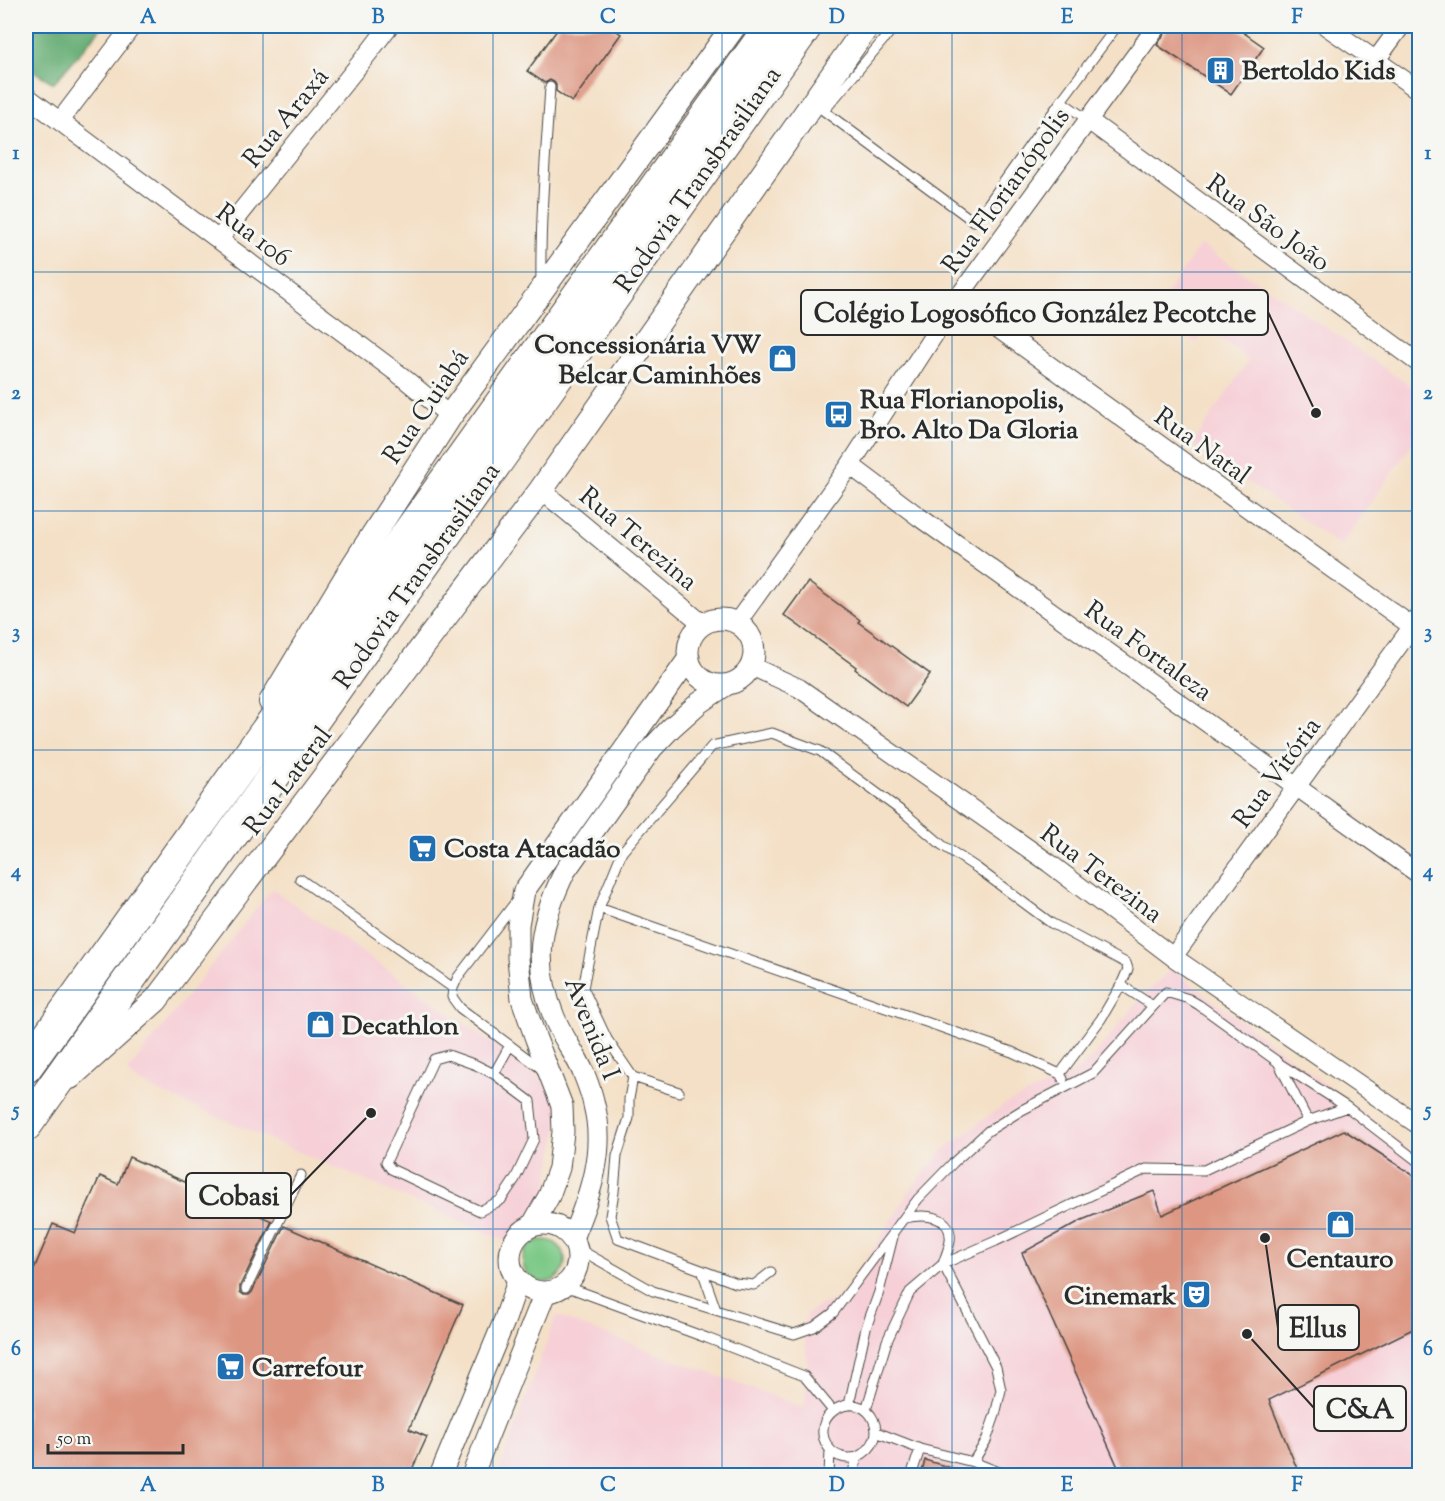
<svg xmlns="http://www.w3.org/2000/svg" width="1445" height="1501" font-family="'Sorts Mill Goudy',serif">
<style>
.built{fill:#f6cfd7}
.green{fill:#7dc987;stroke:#547a59;stroke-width:1.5}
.forest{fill:#66ad74;stroke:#486c50;stroke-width:1.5}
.building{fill:#dd9682}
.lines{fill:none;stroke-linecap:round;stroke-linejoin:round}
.service-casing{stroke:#494642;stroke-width:11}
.minor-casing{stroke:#494642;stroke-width:20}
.tertiary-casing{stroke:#494642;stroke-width:23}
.secondary-casing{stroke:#494642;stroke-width:26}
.motorway-casing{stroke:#494642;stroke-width:34}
.service{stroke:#fff;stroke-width:9}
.minor{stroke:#fff;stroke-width:18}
.tertiary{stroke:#fff;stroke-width:21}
.secondary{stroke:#fff;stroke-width:24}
.motorway{stroke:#fff;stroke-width:32}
.grid{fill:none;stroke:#1f6fb2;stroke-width:1.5;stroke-opacity:0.55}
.labels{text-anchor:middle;stroke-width:6;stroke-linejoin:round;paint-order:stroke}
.poi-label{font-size:26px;font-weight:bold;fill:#2b2b2b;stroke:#f6f6f2;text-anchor:start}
.street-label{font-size:26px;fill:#2b2b2b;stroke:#f6f6f2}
.leader{fill:none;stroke:#2b2b2b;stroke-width:2}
.callout-dot{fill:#2b2b2b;stroke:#f6f6f2;stroke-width:2}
.callout{fill:#f6f6f2;stroke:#2b2b2b;stroke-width:2}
.callout-label{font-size:27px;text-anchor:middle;font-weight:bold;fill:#2b2b2b}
.neatline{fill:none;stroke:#1f6fb2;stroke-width:2}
.grid-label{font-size:20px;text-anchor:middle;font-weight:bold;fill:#1f6fb2}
</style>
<rect width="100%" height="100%" fill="#f6f6f2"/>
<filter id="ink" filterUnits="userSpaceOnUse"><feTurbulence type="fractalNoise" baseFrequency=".0167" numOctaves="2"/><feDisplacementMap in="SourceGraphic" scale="12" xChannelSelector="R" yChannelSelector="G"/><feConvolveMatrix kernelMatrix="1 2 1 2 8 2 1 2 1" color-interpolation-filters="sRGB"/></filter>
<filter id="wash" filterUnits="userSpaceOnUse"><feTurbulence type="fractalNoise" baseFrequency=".008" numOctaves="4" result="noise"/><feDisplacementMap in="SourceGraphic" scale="24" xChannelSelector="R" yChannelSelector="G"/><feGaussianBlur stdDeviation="1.35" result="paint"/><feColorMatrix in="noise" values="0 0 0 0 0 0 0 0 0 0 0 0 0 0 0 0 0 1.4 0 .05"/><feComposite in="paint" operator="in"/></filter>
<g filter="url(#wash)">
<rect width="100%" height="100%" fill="#f4e0c6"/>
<path class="built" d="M1200,245L1296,307L1419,392V434L1341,546L1192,444L1249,360L1208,329L1196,343L1155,311Z
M272,889L553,1086L563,1100L545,1199L520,1223L505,1241L153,1089L134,1079L127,1072Z
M1172,969L1350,1103L1419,1158V1475L497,1476L556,1316L805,1408L807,1361L803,1324L807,1314L819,1305L833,1301L850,1287L912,1187L943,1150L1005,1104L1072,1074L1091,1059L1142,997Z"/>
<path class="green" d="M523 1261a21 21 0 1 1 42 0a21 21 0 1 1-42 0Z"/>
<path class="forest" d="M26,26H103L54,83L26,67Z"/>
<g id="blocks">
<path class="building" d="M560,26H609L621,34L572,102L556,91V85L554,82L550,80L545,83L527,71Z
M1170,26H1234L1264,47L1231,94L1157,45Z
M808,582L860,620L858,622L930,674L906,707L855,669L856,667L784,615Z
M1344,1130L1419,1179V1326L1269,1400L1300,1476H1122L1022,1253L1082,1220L1154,1191L1162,1215Z
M129,1157L272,1221L240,1286V1292L244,1295H249L252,1292L284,1226L463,1305L409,1429L427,1437L409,1476H26V1288L53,1224L75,1233L100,1176L118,1184Z
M925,1460L964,1472V1476H921Z"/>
</g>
</g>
<g filter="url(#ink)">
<use href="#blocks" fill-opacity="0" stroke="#494642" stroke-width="1.5"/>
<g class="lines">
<defs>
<path id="service" d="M895,26L824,111L973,221H976L1061,101L1117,26
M1061,101L1088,120
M541,282C540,217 546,152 550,87
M300,879L453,988
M517,900L458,977L453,988L452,997L460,1008L543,1070
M599,908L1012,1052L1060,1074L1063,1079
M1121,985L1153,1006
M448,1055L476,1065L494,1074L530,1101L534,1139L515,1179L501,1200L480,1211L391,1169L386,1162L434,1059Z
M1280,1064L1347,1107L1420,1163
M494,1074L510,1045
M633,1077L629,1099V1118L617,1156L614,1192L610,1216L618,1239L736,1283L754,1285L771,1272
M679,1092L633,1077L607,1039L583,988L599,908L622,852L712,746L772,733L820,751L908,816L942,845L977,868L1051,923L1126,963L1128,969L1121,985L1101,1019L1060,1074
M1308,1121L1347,1107
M577,1248L653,1291L794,1334L814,1327L833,1313L918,1199L953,1163L988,1131L1022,1110L1093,1073L1166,992L1189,999L1199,1005L1278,1062L1308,1121L1204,1170L1146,1169L996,1241L943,1264L910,1292L887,1341L866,1410
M702,1270L716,1310
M565,1286L707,1338L804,1376L833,1411
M246,1289L301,1175
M849,1405L866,1328L879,1292L893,1237
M876,1432L920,1449L973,1462L986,1441L995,1415L1001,1390L996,1367L943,1264C945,1257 949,1249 950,1241C953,1214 923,1214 905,1218
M973,1462L1009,1476
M829,1476L830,1450
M852,1476L857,1457C895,1439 869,1392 838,1408C832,1411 828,1415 825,1421C818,1438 830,1457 848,1458C851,1458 854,1458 857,1457
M911,1476L920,1449"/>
<path id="minor" d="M1326,26L1420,91
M1376,60L1401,26
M26,96L400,375L450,416
M1088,120L1420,364
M60,121L132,26
M219,239L370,51L389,26
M957,299L1420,632
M850,465L919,517L1420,875
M541,490L704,625
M736,624L850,465L957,299L1157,26
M751,666L799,688L1049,863L1173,957L1420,1126
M1173,957L1420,616"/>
<path id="tertiary" d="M688 652a33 33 0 1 1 66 0a33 33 0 1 1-66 0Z
M510 1258a34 34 0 1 1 68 0a34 34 0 1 1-68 0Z
M532,1226L549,1196L559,1168L563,1132L562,1106L536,1039L522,999L518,958V925L524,891L689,658
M572,1238C590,1196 606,1150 594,1105C592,1094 588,1084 584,1074C576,1054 562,1037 554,1017C532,963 540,922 565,871L652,748L671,728L699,703L726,685
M440,1476L505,1319L518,1281
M472,1476L545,1293"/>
<path id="secondary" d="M271,702L355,563L450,416L734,26
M70,1077L156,1000L541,490L867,26"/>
<path id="motorway" d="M26,1067L771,26
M26,1125L806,26"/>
</defs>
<use href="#service" class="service-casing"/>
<use href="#minor" class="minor-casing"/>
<use href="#tertiary" class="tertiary-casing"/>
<use href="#secondary" class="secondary-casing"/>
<use href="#motorway" class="motorway-casing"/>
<use href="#service" class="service"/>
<use href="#minor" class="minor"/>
<use href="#tertiary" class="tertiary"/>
<use href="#secondary" class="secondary"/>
<use href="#motorway" class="motorway"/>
</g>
</g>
<path class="grid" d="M263,26V1476M493,26V1476M722,26V1476M952,26V1476M1182,26V1476M26,272H1420M26,511H1420M26,750H1420M26,990H1420M26,1229H1420"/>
<defs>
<symbol id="building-square" viewBox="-11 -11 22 22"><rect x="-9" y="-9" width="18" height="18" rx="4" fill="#1f6fb2" stroke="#f6f6f2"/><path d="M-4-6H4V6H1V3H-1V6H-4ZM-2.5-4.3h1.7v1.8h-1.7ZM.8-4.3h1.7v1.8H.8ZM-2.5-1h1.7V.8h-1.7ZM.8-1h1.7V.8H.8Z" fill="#fff"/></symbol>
<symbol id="shop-square" viewBox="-11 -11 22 22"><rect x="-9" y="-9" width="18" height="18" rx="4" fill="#1f6fb2" stroke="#f6f6f2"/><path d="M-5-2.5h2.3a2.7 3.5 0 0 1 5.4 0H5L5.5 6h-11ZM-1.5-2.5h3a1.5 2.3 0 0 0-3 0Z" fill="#fff"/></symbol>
<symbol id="bus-square" viewBox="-11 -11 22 22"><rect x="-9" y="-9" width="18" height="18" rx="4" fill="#1f6fb2" stroke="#f6f6f2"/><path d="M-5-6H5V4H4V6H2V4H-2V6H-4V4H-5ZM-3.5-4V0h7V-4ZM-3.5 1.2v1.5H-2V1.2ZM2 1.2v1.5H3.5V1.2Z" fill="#fff"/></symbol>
<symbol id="supermarket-square" viewBox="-11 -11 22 22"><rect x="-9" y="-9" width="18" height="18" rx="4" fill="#1f6fb2" stroke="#f6f6f2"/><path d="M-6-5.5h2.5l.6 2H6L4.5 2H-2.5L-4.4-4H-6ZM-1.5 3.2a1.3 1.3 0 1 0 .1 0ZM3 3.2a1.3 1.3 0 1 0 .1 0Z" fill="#fff"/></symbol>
<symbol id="theatre-square" viewBox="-11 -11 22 22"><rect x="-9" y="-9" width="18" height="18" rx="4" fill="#1f6fb2" stroke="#f6f6f2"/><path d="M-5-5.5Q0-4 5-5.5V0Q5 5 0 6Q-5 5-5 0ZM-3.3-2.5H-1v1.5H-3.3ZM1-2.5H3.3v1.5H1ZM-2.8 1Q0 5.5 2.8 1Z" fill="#fff"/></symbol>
</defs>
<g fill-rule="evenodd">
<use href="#building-square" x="1204" y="54" width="33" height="33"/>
<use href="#shop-square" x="766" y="342" width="33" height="33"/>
<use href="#bus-square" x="822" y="398" width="33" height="33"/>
<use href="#supermarket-square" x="406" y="832" width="33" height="33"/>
<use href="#shop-square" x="304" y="1008" width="33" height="33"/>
<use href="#shop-square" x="1324" y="1208" width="33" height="33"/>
<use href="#theatre-square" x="1180" y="1278" width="33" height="33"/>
<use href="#supermarket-square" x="214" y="1350" width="33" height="33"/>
</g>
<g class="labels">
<g class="poi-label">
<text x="1242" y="79">Bertoldo Kids</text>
<text x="761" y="353" text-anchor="end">Concessionária VW<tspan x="761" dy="30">Belcar Caminhões</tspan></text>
<text x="860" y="408">Rua Florianopolis,<tspan x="860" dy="30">Bro. Alto Da Gloria</tspan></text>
<text x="444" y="857">Costa Atacadão</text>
<text x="342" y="1034">Decathlon</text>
<text x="1340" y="1267" text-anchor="middle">Centauro</text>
<text x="1176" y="1304" text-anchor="end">Cinemark</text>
<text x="252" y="1376">Carrefour</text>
</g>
<g class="street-label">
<text transform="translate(285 117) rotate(-51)" y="9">Rua Araxá</text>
<text transform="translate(697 179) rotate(-55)" y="9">Rodovia Transbrasiliana</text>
<text transform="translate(1005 190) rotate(-54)" y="9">Rua Florianópolis</text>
<text transform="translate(1269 222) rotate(36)" y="9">Rua São João</text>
<text transform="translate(254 234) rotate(37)" y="9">Rua 106</text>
<text transform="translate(425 406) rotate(-56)" y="9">Rua Cuiabá</text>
<text transform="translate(1203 445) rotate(36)" y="9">Rua Natal</text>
<text transform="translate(639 538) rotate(40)" y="9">Rua Terezina</text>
<text transform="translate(416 575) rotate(-55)" y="9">Rodovia Transbrasiliana</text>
<text transform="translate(1149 650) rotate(36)" y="9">Rua Fortaleza</text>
<text transform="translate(1276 772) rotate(-54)" y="9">Rua Vitória</text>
<text transform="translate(287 780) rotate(-53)" y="9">Rua Lateral</text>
<text transform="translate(1102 873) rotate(37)" y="9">Rua Terezina</text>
<text transform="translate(593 1028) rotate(68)" y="9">Avenida I</text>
</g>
</g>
<path class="leader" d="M1316 413L1268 312M371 1113L291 1195M1265 1238L1278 1328M1247 1334L1314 1408"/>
<g class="callout-dot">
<circle cx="1316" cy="413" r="6"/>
<circle cx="371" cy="1113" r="6"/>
<circle cx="1265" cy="1238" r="6"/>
<circle cx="1247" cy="1334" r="6"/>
</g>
<g class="callout">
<rect x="801" y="290" width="467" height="45" rx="6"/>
<rect x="186" y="1173" width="105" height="45" rx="6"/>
<rect x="1278" y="1305" width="81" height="45" rx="6"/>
<rect x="1314" y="1386" width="92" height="45" rx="6"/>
</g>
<g class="callout-label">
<text x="1035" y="322">Colégio Logosófico González Pecotche</text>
<text x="239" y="1205">Cobasi</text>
<text x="1318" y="1337">Ellus</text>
<text x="1360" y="1418">C&amp;A</text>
</g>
<rect width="1445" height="1501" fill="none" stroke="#f6f6f2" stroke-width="66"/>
<path d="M48 1444v9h135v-9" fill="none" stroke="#2b2b2b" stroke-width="3"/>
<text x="57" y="1444" font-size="18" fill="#2b2b2b" stroke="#f6f6f2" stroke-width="4.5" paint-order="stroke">50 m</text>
<rect x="33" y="33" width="1379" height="1435" class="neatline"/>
<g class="grid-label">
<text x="148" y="23">A</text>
<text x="378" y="23">B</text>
<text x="608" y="23">C</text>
<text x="837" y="23">D</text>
<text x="1067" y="23">E</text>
<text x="1297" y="23">F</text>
<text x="16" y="159">1</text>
<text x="1428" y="159">1</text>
<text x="16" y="399">2</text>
<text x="1428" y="399">2</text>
<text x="16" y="638">3</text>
<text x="1428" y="638">3</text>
<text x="16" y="877">4</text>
<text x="1428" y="877">4</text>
<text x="16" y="1116">5</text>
<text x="1428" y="1116">5</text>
<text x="16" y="1355">6</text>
<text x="1428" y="1355">6</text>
<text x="148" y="1491">A</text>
<text x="378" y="1491">B</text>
<text x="608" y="1491">C</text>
<text x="837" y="1491">D</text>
<text x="1067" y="1491">E</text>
<text x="1297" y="1491">F</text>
</g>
</svg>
